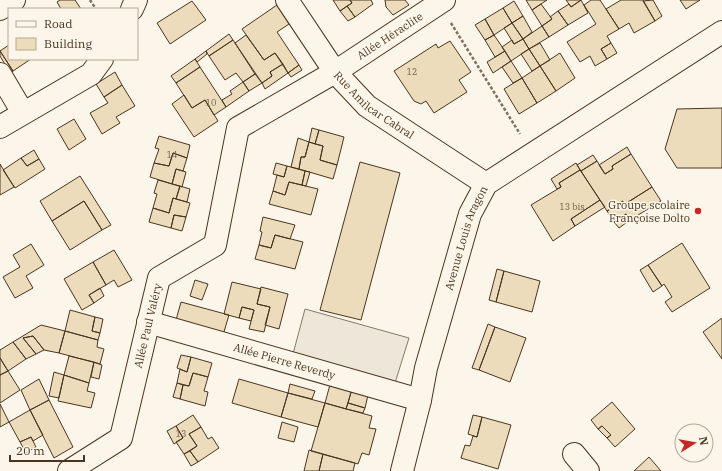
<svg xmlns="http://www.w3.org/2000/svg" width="722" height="471" font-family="'IBM Plex Serif',serif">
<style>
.parking{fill:#ede7d9;stroke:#887966}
.building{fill:#ecdcbc;stroke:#4a3520}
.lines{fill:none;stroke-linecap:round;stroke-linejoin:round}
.minor-casing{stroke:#4a3520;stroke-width:24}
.path{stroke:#7f6f5c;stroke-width:2.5;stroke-dasharray:3 2;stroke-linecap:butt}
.minor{stroke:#fbf6e9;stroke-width:22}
.poi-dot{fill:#c62828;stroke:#fbf6e9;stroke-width:1.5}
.labels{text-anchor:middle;stroke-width:3;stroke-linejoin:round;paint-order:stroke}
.number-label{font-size:9px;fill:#725f47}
.street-label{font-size:11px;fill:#4a3520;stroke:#fbf6e9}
.poi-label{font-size:11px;fill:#4a3520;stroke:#fbf6e9;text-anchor:end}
</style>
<rect width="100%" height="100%" fill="#fbf6e9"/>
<path class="parking" d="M305,309L409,338L395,383L293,354Z"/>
<path class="building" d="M60,0H75L81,9H61L57,2Z
M333,0H350L352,3L340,11Z
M350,0H371L373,4L355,17L347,6L352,3Z
M385,0H405L409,5L393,15L386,7Z
M526,0H547L532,10Z
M566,0H581L571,7Z
M581,0L588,13L568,25L558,11L569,4L571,7Z
M591,0H600L619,29L607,36L611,43L601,49L607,59L595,66L590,56L580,62L567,42L596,24L584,5Z
M621,0H643L655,21L634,33L629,23L619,29L606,9Z
M653,0L662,16L655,21L643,1Z
M680,0H700L686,9Z
M192,1L206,20L170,44L157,23Z
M514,1L523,16L512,23L503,8Z
M541,4L552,19L542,26L532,10Z
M277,5L289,24L277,32L299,65L288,73L275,53L264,60L242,29Z
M347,6L355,17L348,21L340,11Z
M503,8L512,23L494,35L485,19Z
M558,11L568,25L549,37L542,26L552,19L550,17Z
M523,16L532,32L523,39L512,23Z
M485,19L494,35L485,40L475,25Z
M512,23L523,39L514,44L504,28Z
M542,26L549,37L529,49L523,39Z
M229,34L233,40L209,56L206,51Z
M246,35L264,60L275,53L283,64L270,72L272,76L262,83L235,43Z
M494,35L505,51L495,57L485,40Z
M523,39L529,49L511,61L502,47L512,40L514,44Z
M233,40L255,74L243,82L236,73L225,80L209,56Z
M450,41L471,72L459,80L467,92L434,113L426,101L421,104L414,101L394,71L436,44L438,48Z
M540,43L550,60L540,66L529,49Z
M611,43L617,53L607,59L601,49Z
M9,45V59H31L13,71L0,51Z
M529,49L540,66L532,71L521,54Z
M0,51L13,71L10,73L0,56Z
M206,51L207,54L197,62L195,59Z
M505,51L511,61L493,73L487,62Z
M560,53L575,78L556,91L540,66Z
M195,59L200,67L176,83L171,76Z
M511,61L522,78L513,83L502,67Z
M283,64L288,73L265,89L262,83L272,76L270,72Z
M299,65L302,70L291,77L288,73Z
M540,66L556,91L537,103L522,78Z
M200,67L226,107L214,115L205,100L192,108L176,83Z
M115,72L122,85L104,97L96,84Z
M255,74L262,83L249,91L243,82Z
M522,78L537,103L519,114L504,89Z
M243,82L249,91L226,107L222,100L232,94L230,91Z
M122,85L135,106L116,117L120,123L102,134L90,113L108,103L104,97Z
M184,95L192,108L205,100L218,121L194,137L172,104Z
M722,108V168H677L665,149L677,109Z
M74,119L86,139L69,150L57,129Z
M312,128L319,130L315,144L309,142Z
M319,130L344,137L337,165L320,160L323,146L315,144Z
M159,136L190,145L187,158L173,153L169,166L154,163L159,149L155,148Z
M298,138L309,142L305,157H301L299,169L291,167Z
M309,142L323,146L320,160L337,165L333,179L299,169L301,157H305Z
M627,147L631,154L612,166L613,169L605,174L599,165Z
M34,150L39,159L27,166L21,158Z
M173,153L187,158L183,171L176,169L172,184L150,177L154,163L169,166Z
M631,154L652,187L625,204L623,201L607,211L581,171L597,161L605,174L613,169L612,166Z
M593,155L597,161L581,171L577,165Z
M21,158L27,166L39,159L45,169L15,188L3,170Z
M360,162L400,173L361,320L320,310Z
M276,163L287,166L284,177L273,174Z
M576,163L580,170L559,183L561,187L557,189L551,179Z
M0,164L14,187L0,195Z
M287,166L305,171L302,185L289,182L285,195L273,191L277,175L284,177Z
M176,169L186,172L182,187L172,184Z
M580,170L600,200L571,219L575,226L553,241L531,205L561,187L559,183Z
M305,171L310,172L306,186L302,185Z
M80,176L111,225L102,230L84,201L52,221L40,201Z
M158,180L180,186L176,199L173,198L169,213L153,208L157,194L154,193Z
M289,182L318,189L311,215L269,204L273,191L285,195Z
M180,186L190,189L187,202L176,199Z
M652,187L661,201L630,220L626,214L614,222L607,211L623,201L625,204Z
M173,198L190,203L186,217L174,215L171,228L149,222L153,208L169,213Z
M600,200L605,207L575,226L571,219Z
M84,201L102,230L70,250L52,221Z
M626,214L630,220L619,228L614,222Z
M174,215L186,217L182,231L171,228Z
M263,217L295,225L290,239L275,235L271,248L259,245L262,232L260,231Z
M275,235L303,242L295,269L255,259L259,245L271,248Z
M682,243L710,288L672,312L665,302L672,297L664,284L662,286L648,265Z
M31,244L44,265L26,276L33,288L15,298L3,277L20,267L13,255Z
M114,250L132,280L118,287L114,280L106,285L93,262Z
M93,262L106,285L89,295L94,303L82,310L64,279Z
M648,265L662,286L653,292L640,270Z
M497,269L504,271L496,302L489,300Z
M504,271L540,281L532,312L496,302Z
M195,280L208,284L202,300L190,296Z
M232,282L261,289L257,304L270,307L264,332L249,329L254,310L242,307L239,318L224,314Z
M261,287L288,294L279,329L265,325L270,307L257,304Z
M100,288L104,296L94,303L89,295Z
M181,302L229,315L223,335L176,320Z
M242,307L254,310L251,321L239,318Z
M70,310L95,317L92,331L100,333L98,340L65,331Z
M95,317L103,319L100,333L92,331Z
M722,318V359L703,332Z
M488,324L495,327L479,370L472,368Z
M41,325L65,331L59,353L44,350L33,336L23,338L36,354L26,359L13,342Z
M495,327L526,338L510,382L479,370Z
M65,331L98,340L97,347L104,349L100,364L59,353Z
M33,336L44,350L36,354L23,338Z
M13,342L26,359L8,371L0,358V350Z
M181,355L191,357L187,372L177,368Z
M69,356L94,362L89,383L64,375Z
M191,357L212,363L208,377L193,373L189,386L177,383L180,369L187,372Z
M0,358L8,371L0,375Z
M94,362L102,365L99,379L91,377Z
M8,371L20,390L0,403V375Z
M54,372L64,375L59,398L49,396Z
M193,373L208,377L204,391L208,392L205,406L180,399L183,385L189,386Z
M64,375L89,383L87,391L95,393L91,408L58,401Z
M39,379L49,400L30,410L21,390Z
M239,379L288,393L281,417L232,403Z
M331,381L352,389L346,409L325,403Z
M177,383L183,385L180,399L173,397Z
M290,384L315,391L312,399L288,393Z
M352,389L368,395L365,408L348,403Z
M288,393L325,403L318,427L281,417Z
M49,400L73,447L54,458L30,410Z
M612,402L635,429L615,447L607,438L611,435L602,426L598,429L591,420Z
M325,403L372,416L369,428L376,429L369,455L362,453L358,464L311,451Z
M348,403L365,408L363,413L346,409Z
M0,404L9,422L0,427Z
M30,410L43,435L33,441L31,437L20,442L9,422Z
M193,415L201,427L189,434L197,446L184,454L176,442L183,438L176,426Z
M473,415L482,417L477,437L468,434Z
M482,417L511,425L498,469L461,458L465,445L470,446L473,436L477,437Z
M282,422L298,427L294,442L278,438Z
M176,426L183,438L174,444L167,431Z
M602,426L611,435L607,438L598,429Z
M201,427L208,439L212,437L219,448L198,462L190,451L197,446L189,434Z
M31,437L36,447L26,453L20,442Z
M309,450L323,454L319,471H304Z
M190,451L198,462L191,466L184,454Z
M323,454L355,463L353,471H319Z
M649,457L661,471H634Z"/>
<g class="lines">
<defs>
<g id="minor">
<path id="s1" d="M287,0L335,72L367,106L486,184"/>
<path d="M0,9L14,0"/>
<path d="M132,9L136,0"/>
<path d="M0,74L23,113"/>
<path d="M0,127L91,74L102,59"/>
<path id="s2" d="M148,322L420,400"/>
<path d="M574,454L588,471"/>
<path id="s3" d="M69,471L121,438L159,278L215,245L238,128L335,72L444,0"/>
<path id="s4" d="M402,471L420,400L426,368L470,214L486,184L722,32"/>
</g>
</defs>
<use href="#minor" class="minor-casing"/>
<path class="path" d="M90,0L96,9
M451,23L520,134"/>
<use href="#minor" class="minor"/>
</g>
<circle class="poi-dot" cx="698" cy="211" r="4"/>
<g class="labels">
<g class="number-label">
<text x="412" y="75">12</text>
<text x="211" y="106">10</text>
<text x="172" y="158">14</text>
<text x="572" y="210">13 bis</text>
<text x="181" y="437">13</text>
</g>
<g class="street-label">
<text dy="4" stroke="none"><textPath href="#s3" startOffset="588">Allée Héraclite</textPath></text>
<text dy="4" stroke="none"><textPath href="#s1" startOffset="138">Rue Amilcar Cabral</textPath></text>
<text dy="4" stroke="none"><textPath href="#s4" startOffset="242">Avenue Louis Aragon</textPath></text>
<text dy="4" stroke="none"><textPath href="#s3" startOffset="177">Allée Paul Valéry</textPath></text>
<text dy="4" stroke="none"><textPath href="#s2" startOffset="142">Allée Pierre Reverdy</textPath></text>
</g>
<g class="poi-label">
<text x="690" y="209">Groupe scolaire<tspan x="690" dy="13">Françoise Dolto</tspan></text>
</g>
</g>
<rect x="8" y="8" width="130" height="52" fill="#fbf6e9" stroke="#b4a999"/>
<rect x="16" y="21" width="20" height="6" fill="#fbf6e9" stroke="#b4a999"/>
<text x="44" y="28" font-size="12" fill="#4a3520">Road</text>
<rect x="16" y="38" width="20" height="12" fill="#ecdcbc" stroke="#b4a999"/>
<text x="44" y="48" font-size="12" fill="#4a3520">Building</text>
<g transform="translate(694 443) rotate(79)"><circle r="19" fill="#fbf6e9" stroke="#b4a999"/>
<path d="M0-3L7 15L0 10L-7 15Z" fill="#c62828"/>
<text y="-6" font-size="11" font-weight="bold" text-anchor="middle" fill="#4a3520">N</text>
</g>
<path d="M10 455v6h74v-6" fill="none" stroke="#4a3520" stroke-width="2"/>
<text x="16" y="455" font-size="12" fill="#4a3520" stroke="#fbf6e9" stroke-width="3" paint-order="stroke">20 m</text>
</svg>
